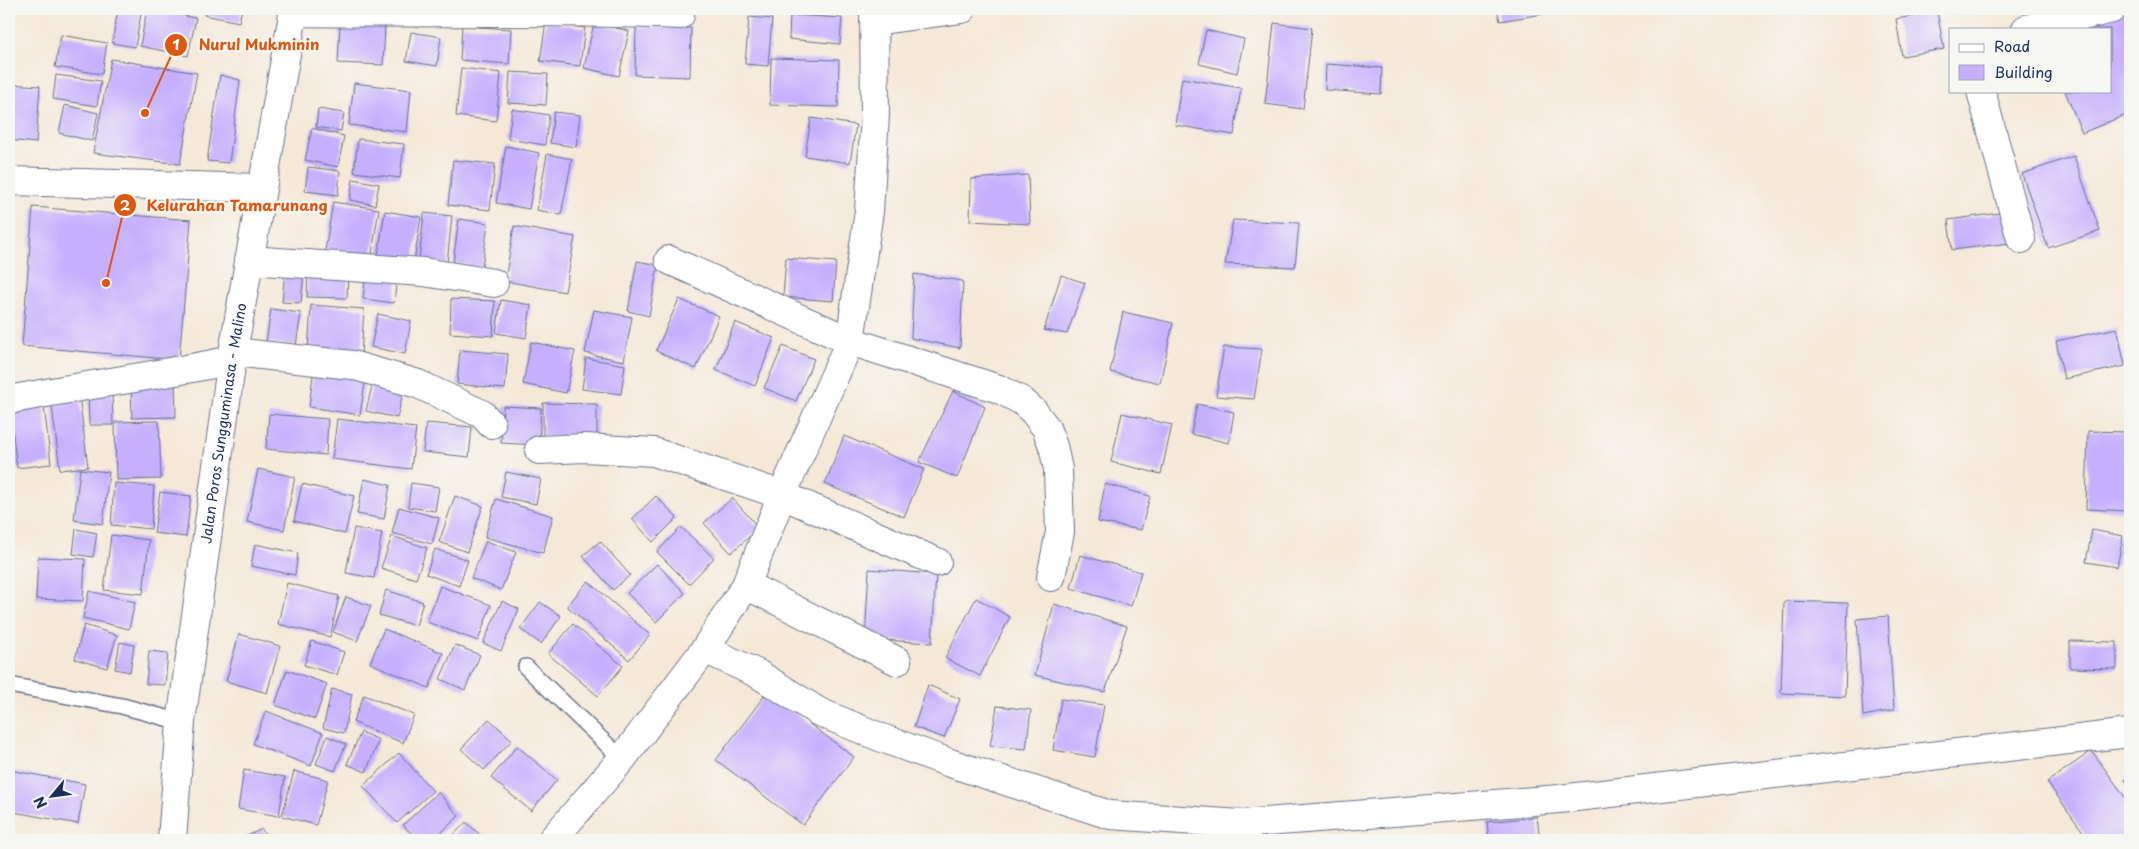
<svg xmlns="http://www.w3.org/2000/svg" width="2139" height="849" font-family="'Playpen Sans',sans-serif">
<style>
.building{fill:#c6b0fe}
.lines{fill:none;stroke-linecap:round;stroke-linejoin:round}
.lane-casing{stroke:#677088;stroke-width:18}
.street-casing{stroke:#677088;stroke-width:30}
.primary-casing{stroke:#677088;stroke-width:30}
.lane{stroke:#fff;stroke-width:15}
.street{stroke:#fff;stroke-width:28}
.primary{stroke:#fff;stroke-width:28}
.labels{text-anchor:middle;stroke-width:4.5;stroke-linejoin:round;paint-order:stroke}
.street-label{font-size:14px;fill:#1b2f5e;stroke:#f6f6f2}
.leader{fill:none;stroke:#de5710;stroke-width:2}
.callout-dot{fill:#de5710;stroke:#f6f6f2;stroke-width:2}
.mark-label{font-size:15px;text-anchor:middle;font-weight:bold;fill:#fff}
.callout-label{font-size:15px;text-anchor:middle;font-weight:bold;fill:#de5710;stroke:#f6f6f2;stroke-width:4.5;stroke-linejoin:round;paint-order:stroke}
</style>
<rect width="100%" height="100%" fill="#f6f6f2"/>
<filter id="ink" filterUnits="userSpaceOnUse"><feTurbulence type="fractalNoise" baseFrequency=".02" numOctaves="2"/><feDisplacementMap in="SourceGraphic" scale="10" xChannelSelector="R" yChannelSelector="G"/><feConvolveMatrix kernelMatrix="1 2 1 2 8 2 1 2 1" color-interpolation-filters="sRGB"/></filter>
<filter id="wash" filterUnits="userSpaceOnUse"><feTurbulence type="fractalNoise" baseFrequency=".0096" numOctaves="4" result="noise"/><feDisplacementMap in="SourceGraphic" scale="20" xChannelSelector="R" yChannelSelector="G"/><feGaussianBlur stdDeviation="1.12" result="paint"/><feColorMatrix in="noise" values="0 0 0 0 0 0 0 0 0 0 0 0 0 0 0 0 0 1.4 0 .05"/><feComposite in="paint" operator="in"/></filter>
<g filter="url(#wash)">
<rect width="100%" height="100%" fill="#f5e8d7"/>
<g id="blocks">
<path class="building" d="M118,9H142L135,47L112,43Z
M147,9L196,18L188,56L140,46Z
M205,9H242L239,22L204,15Z
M1497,9H1542L1543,14L1500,21Z
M2113,9H2130V113L2082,133L2065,91H2110V29H2063Z
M1937,12L1944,49L1902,56L1896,19Z
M790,15L842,18L840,44L789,39Z
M749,17L772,19L768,66L745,64Z
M546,22L585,28L580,66L540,61Z
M340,23L385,25L383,65L338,63Z
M594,23L629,31L619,76L584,68Z
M1274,23L1312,28L1303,109L1265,104Z
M462,26L511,29L509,64L460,60Z
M636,27L691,28L690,77L635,75Z
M1206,30L1244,39L1237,73L1199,64Z
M411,32L441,37L437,66L406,61Z
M61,35L107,43L102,74L55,67Z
M771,58L839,60L838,107L770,105Z
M111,59L197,73L180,164L93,153Z
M1326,64L1382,68L1381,94L1325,90Z
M461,68L501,73L496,121L456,116Z
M510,72L548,74L546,105L508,103Z
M56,75L101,81L97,106L53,99Z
M220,75L240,80L229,163L207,161Z
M1182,78L1241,88L1234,135L1175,125Z
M354,83L411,90L407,132L349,125Z
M9,84L40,86L36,143L9,140Z
M65,105L98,113L92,141L59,133Z
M318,109L344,113L341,131L316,127Z
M512,109L549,115L545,145L508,139Z
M554,112L580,115L576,147L550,143Z
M811,118L856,125L850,163L805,156Z
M312,128L344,136L338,167L305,160Z
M358,139L404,144L400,178L354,172Z
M506,146L539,153L529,209L496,203Z
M547,154L572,159L561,215L537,210Z
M2074,156L2100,231L2048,248L2022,174Z
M453,160L495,164L490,210L448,205Z
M308,167L340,171L338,195L305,191Z
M1028,175L1030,224L970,221L971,179Z
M353,179L379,184L375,205L350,200Z
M333,202L379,209L371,259L325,251Z
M33,207L191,220L179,360L22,346Z
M2022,210L2026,241L1952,250L1948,220Z
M385,211L421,217L414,261L378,255Z
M424,213L452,216L447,264L419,261Z
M459,219L488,223L482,267L453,263Z
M1233,220L1299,223L1295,267L1225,264Z
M514,226L575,237L565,292L505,281Z
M786,258L836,262L833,301L783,297Z
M637,261L658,265L649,316L628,311Z
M308,269L348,271L347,298L307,297Z
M285,270L304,272L301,303L282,302Z
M366,273L397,277L394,303L363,299Z
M914,274L963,281L960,348L911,338Z
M1061,275L1085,283L1067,334L1044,330Z
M451,299L495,301L493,336L450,333Z
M679,299L719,316L696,369L656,351Z
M501,300L531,305L526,338L496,333Z
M311,305L364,309L361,355L308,351Z
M271,309L301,313L296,346L266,342Z
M594,310L632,317L624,361L585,353Z
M1123,312L1173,323L1160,383L1110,372Z
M378,314L411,321L405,354L371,347Z
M735,322L774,338L755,386L716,370Z
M2117,328L2125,366L2064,379L2056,341Z
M531,342L575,351L566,393L523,384Z
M783,346L814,359L796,401L764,388Z
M1224,347L1262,349L1254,399L1216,396Z
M460,350L508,354L505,389L457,384Z
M586,358L625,365L621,394L582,389Z
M314,368L366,376L360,415L309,407Z
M374,377L405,384L397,418L366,411Z
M175,380L176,417L132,418L131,381Z
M112,389L113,425H89L88,390Z
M953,391L985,407L957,478L919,462Z
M79,395L88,467L60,470L51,398Z
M543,403L597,404V437H543Z
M1197,404L1234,412L1229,443L1191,434Z
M44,406L51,464L17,468L10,411Z
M503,406L541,408L539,445L501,443Z
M1122,413L1172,425L1161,474L1111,462Z
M269,414L328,419L326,455L266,449Z
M337,419L416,428L411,469L332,459Z
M159,421L161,479L116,480L115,422Z
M426,423L472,427L469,457L423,452Z
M2088,431L2130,432L2129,511L2086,509Z
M844,436L924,469L904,517L825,484Z
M80,469L109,472L103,524L74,520Z
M258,469L295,477L284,530L247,522Z
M506,472L541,479L536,504L501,497Z
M364,479L390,485L384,519L357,514Z
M114,483L154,486L151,529L111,525Z
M411,483L439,487L435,511L408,507Z
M302,484L354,496L345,534L294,521Z
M1105,484L1150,496L1141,530L1098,522Z
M160,492L191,496L186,537L154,533Z
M455,496L483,506L467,552L439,542Z
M656,496L677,518L653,542L632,519Z
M732,498L759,528L731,553L704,523Z
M496,499L553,516L543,553L485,537Z
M399,507L439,518L432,544L392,533Z
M681,527L714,558L689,584L657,552Z
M354,528L382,533L374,578L346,573Z
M76,529L97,533L93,557L73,554Z
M2092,530L2123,536L2117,567L2086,562Z
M111,535L149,540L143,594L104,590Z
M392,536L427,548L416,579L381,568Z
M486,541L516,552L501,590L471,578Z
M600,541L630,575L613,590L583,556Z
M255,544L298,553L295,575L251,566Z
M435,549L468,560L459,586L426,574Z
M1080,555L1141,572L1131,606L1071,588Z
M38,557L85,559L83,601L36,599Z
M657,564L685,593L656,622L627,593Z
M869,569L936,574L932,643L865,639Z
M588,581L650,635L629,660L567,606Z
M287,583L339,596L330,637L278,624Z
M440,586L491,605L478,641L427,622Z
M386,590L423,602L416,626L379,615Z
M89,591L135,602L129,629L83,618Z
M346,597L371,606L357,641L333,632Z
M976,598L1010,617L980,676L945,658Z
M502,601L519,609L501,651L483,643Z
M1784,601L1848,603L1845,696L1781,693Z
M540,602L561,616L541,644L520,629Z
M1054,604L1127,626L1105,692L1035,675Z
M1888,616L1894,710L1863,716L1857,619Z
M573,624L623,666L598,696L548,654Z
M84,625L117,635L107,668L75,659Z
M384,629L443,653L429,688L370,663Z
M239,634L280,646L267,693L226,681Z
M312,641L344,652L337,675L304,665Z
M2070,641L2117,642V669L2070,668Z
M120,642L134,645L130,672L115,669Z
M455,645L480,655L465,690L440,679Z
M149,651L168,653L165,685L146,684Z
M287,670L327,684L315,719L275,705Z
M928,685L960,699L944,738L914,727Z
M332,689L352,694L344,733L323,728Z
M767,692L854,757L803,825L716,760Z
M364,695L414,715L403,743L353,722Z
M1061,699L1104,705L1095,757L1053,750Z
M997,706L1031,710L1026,749L990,746Z
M266,711L323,733L311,766L253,744Z
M489,719L512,740L484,770L461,749Z
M361,732L379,740L366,772L347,764Z
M327,736L346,744L335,771L316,764Z
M517,746L557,780L531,811L491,778Z
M2092,751L2130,804V840H2089L2047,782Z
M399,753L433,791L397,823L363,786Z
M9,770L85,784L78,824L9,811Z
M244,770L285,777L279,816L238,809Z
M294,771L328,780L316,825L282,816Z
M2130,775V788L2125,780Z
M438,792L459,816L433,840H417L403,825Z
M1537,817L1540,840H1489L1487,822Z
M466,822L486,840H449Z
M262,829L268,840H239Z
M9,837L32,838V840H9Z"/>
</g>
</g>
<g filter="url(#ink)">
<use href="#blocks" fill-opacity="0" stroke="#677088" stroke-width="1"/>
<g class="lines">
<defs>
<path id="lane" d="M526,667L622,759
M9,685L122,706L181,722"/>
<path id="street" d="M293,12C422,14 551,9 680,15
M874,21L962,9
M2026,29L2112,9
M1981,91L2021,239
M9,181L261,188
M249,260L423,272L494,283
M669,260L850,341L999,389L1022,401L1034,412L1046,428L1053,446L1058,469L1060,532L1051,577
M233,352L352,365L418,384L482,414L491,424
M9,400C83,385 158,376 232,360
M539,450L585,448L654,452L782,495L937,562
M746,585L897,661
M705,649L758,674L819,712L882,738L950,763L1110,815L1240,824L1559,799L2130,733
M552,840L622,759L705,649L746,585L782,495L850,341L869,211L875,115L874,9"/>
<g id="primary">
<path id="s1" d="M172,840L181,722L233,352L294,9"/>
</g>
</defs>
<use href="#lane" class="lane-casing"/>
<use href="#street" class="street-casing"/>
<use href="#primary" class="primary-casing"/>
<use href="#lane" class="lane"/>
<use href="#street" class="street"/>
<use href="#primary" class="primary"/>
</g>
</g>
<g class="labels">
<g class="street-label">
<text dy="5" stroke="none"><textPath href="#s1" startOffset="420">Jalan Poros Sungguminasa - Malino</textPath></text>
</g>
</g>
<path class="leader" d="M145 113L176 45M106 283L125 205"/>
<g class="callout-dot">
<circle cx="145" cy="113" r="5"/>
<circle cx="106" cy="283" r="5"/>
<circle cx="176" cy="45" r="12"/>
<circle cx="125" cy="205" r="12"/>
</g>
<g class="mark-label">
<text x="176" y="50">1</text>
<text x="125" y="211">2</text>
</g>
<g class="callout-label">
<text x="259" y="50">Nurul Mukminin</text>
<text x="237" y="211">Kelurahan Tamarunang</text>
</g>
<rect width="2139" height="849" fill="none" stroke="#f6f6f2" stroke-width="30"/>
<rect x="1949" y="28" width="162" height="65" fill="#f6f6f2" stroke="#9ea6b7"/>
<rect x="1959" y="44" width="25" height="8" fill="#ffffff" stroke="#9ea6b7"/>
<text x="1994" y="52" font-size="15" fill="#1b2f5e">Road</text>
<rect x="1959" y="65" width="25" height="15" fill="#c6b0fe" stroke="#9ea6b7"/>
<text x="1994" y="78" font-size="15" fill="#1b2f5e">Building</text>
<g transform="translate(52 796) rotate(241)" stroke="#f6f6f2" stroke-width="4" paint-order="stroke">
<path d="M0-4L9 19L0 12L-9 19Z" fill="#1b2f5e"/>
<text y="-8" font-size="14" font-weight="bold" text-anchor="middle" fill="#1b2f5e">N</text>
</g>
</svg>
